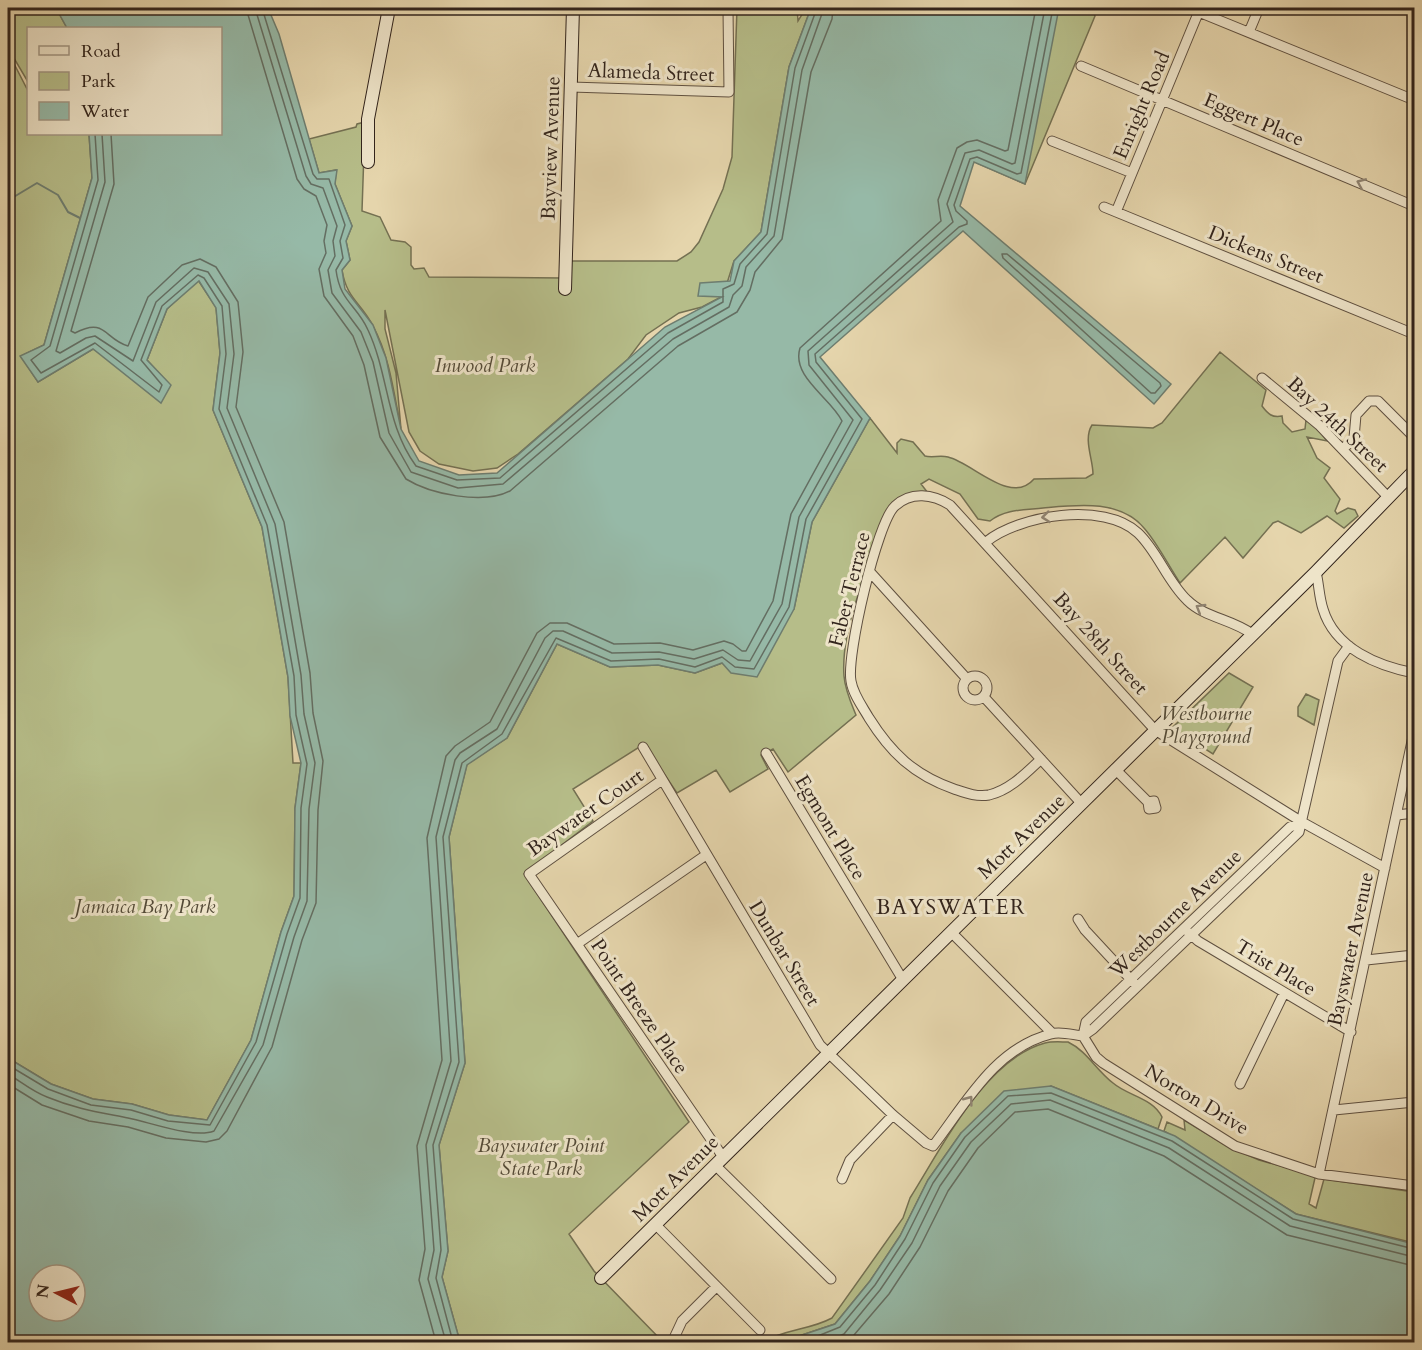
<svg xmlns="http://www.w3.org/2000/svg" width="1422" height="1350" font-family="Cardo,serif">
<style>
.green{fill:#b6bd89;stroke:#747052;stroke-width:1.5}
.water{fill:#96b9a7;stroke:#6e7d6f;stroke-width:1.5;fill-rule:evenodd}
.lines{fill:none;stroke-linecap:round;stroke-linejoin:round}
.shore{stroke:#646e62;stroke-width:1.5}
.stream{stroke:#6e7d6f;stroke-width:2}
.street-casing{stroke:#5f5040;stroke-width:11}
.secondary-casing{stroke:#32241c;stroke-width:14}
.street{stroke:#eee4c9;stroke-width:9}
.secondary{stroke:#eee4c9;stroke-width:12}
.oneway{stroke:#908472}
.labels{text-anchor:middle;stroke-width:6;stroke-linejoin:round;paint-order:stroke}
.street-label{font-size:20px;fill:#32241c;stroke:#eee4c9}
.park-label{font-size:20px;font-style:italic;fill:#534a37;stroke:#eee4c9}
.neighbourhood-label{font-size:21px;letter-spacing:1.5px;fill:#32241c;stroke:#eee4c9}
</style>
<rect width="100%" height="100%" fill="#e5d5ac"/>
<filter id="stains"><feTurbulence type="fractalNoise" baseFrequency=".00333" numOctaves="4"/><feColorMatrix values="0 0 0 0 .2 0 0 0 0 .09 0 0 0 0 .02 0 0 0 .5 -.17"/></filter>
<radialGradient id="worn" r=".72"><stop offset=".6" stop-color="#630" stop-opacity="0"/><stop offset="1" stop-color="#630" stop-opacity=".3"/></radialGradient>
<path class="green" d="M8,8H56L67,28H28V82L8,48Z
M737,8H797L798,21L806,8H811L789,67L761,232L734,261L723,296L702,307L679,313L646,335L628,359L518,454L497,468L473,471L439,464L420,451L409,432L385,310V329L396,373L401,429C394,395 390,357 373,326C361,302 347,300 342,270L350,260L346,241L352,226L335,184L336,170L319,173L309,139L356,127L357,124L365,122L362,211L380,217L391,240L405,242L411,247V265L414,269L424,268L429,277L563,278L564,261H677L691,252L699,242L723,189L732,157Z
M1020,8H1092L1095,16L1025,184L977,163Z
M8,52L28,91V134H89L92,178L44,345L21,356L38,382L93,349L170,385L147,360L167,309L198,280L216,307L220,353L213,410L262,527L288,677L293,763H301L295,808L294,896L281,932L251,1040L207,1120L169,1115L132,1104L93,1099L51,1084L8,1058Z
M1220,352L1266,390L1262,406C1268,414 1272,418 1282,416L1283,423L1292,432L1305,429L1306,420L1318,429L1327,441L1307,437L1317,458L1330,468L1324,478L1340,499L1335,511L1337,514L1348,508L1355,510L1358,516L1344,528L1327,516L1301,533L1278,521L1273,523L1243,558L1225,537L1180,583C1168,565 1158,544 1144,528C1120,499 1076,505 1043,508C1024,510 1005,509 990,521L978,519L960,494L929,479L921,484L928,493L897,500C876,551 840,621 844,676C845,690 851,703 856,715L788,772L773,749L761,755L768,769L730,792L716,770L677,793L644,744L573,789L593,821L524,874L689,1122L569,1234L594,1271L663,1342H460L442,1277L448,1251L439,1145L465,1063L449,837L467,764L507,738L557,644L610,667L658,665L695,673L722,663L794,609L812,522L870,418L897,453V443L901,439L913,442L925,456C932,458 940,455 948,457C973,463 1011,506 1034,479L1086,478L1093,474C1093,459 1083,439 1092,425L1153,428L1162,423Z
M1229,673L1253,687L1213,754L1172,728Z
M1306,694L1319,700L1314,725L1298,716V707Z
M1068,1042C1087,1051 1096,1070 1113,1083C1128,1096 1153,1098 1162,1117L1158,1129L1051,1086L961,1133L928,1180L900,1236L870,1281L835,1324L781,1342H763C785,1329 810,1330 832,1318L903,1218L910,1198C941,1149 985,1059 1045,1043C1052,1041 1061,1042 1068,1042Z
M1184,1120L1227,1146L1259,1160L1313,1175L1315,1178L1309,1204L1316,1208L1324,1179L1414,1192V1243L1296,1214L1164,1131L1167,1122L1185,1130Z"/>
<path class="water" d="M56,8H268L279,34L319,173L337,170L335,184L352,226L346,241L350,260L342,270L345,289L373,325L386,358L401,429L419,461L459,475L497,473L665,327L722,297L698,296L700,283L730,281L734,261L761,232L789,67L811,8H1059L1025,184L974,162L960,206L1171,384L1154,404L963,231L820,357L870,418L812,522L794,609L757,677L731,673L722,663L695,673L658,665L610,667L557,644L507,738L467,765L449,837L465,1063L439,1145L448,1251L442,1277L460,1342H8V1058L51,1084L93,1099L132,1104L169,1115L207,1120L251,1040L281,932L294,896L295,808L301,763L290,716L288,677L262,527L213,410L220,353L216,308L199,281L167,309L147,360L171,385L161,403L93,349L38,382L20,356L44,345L92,178L89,134H220V28H67ZM39,1275H75V1311H39Z
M1051,1086L1175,1136L1296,1214L1414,1244V1342H781L835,1324L870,1281L900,1236L928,1180L961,1133L1004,1091Z"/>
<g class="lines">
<path class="shore" d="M246,8L297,179L304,189L316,196L327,225L324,241L326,253L319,269L324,296L353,336L364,365L380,437L406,479C430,494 483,505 510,491L678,346L737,312L750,290L755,272L782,239L811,72L832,19L833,8
M255,8L306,176L311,184L323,188L337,226L333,241L335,256L328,270L332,293L361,332L373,362L389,433L411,472L458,488L503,484L673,339L729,307L733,295L742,286L746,267L774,236L802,70L824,8
M262,8L313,174L317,179H329L345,225L340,241L343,258L336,270C340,302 357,305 368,330C389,375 386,426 416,466L457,480L500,478L668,333L723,302V289L734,284L740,264L767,234L795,68L817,8
M1002,254H1007L1160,383L1161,386L1155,393H1151L1003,258Z
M8,1065L48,1089L91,1105L131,1110L168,1121L210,1125L256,1042L287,934L300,898L301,808L307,764L296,715L294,676L267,525L219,409L226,354L222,306L204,278L198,275L162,306L141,360L162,385L159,392L95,343L41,373L31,360L50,346L98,180L95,134
M8,1074C20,1081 33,1092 47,1097C76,1109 98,1112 128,1118C149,1122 194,1139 214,1131L263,1045L294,937L307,901L309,809L315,763L304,714L301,675L275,524L227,408L234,354L229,304L208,272L194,268L156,302L133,361L95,336L86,338L60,353L56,351L105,182L102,134
M8,1084L42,1105L89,1121L128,1127L166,1138L206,1142L219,1139L227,1131L272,1047L302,940L316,903L318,810L323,761L313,713L310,673L284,522L236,407L243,352L238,302L216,267L200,259L182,265L148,297L128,346C104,339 106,317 75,333L71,331L114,184L111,134
M436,1342L419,1280L425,1249L417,1146L442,1060L427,838L446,756L455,746L490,722L537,633L550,623H567L614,644L660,643L693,650L724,641L733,644L742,651H746L773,601L791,514L842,421C831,398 791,377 800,348L941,221L938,200L957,148L967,142L977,140L1005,151L1008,150L1036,8
M446,1342L428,1279L434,1250L426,1145L451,1061L436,837L455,760L460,753L497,729L545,638L553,631H563L612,653L659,652L694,659L723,650L738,660L750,661L782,604L799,517L853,420L809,365L808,351L953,222L947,204L965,153L979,150L1012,164L1015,163L1045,8
M453,1342L436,1278L441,1250L433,1145L459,1062L443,837L462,763L502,734L556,638L611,661L659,659L695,667L722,657L735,667L754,669L789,607L806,519L862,419L816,362L815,354L959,227L967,224V221L956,211L954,205L970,159L977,157L1017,174L1021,173L1053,8
M803,1342L840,1327L875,1285L905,1239L933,1183L965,1137L1008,1096L1051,1093L1172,1141L1293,1219L1414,1249
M825,1342L844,1334L880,1290L912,1243L940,1186L971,1142L1011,1104L1050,1100L1169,1148L1290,1226L1414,1257
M848,1342L889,1294L920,1247L948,1191L978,1148L1015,1112L1048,1109L1164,1156L1287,1235L1414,1266"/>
<path class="stream" d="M8,218L12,198L37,183L58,195L68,212L80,218"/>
<defs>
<path id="street" d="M1189,8L1414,100
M1249,32L1259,8
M1081,66L1414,206
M571,87L729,92L728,9L709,8
M1052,141L1132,173
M1104,207L1414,334
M1116,212L1199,11
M1262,378L1319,425L1388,497
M1343,449L1354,438L1356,415L1369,401H1378L1414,437
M986,542C1019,515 1104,501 1138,533C1158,552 1167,581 1187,600C1205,618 1232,619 1252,634
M870,572L967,679
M1316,572C1319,584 1319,597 1323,609C1335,649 1378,666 1414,673
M963 688a12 12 0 1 1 24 0a12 12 0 1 1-24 0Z
M984,697L1082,804
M643,747L820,1045L893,1115L926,1143L933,1146C966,1103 995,1048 1051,1034C1060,1031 1073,1035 1083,1036L1093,1029L1299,832L1338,661L1349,646
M766,753L903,980
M1041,759C1026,773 1010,790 989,795C976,797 966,793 954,789C914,775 891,753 869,718C862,706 853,694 851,681C846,656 877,522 895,506C911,491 933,494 950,505L1155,730L1302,822L1385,868
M1115,769L1148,802L1149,809L1156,808L1154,801L1148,802
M662,780L529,874L723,1157
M1397,815L1414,813
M1078,919L1085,930L1135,984
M1187,931L1198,941L1351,1032
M951,932L1052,1033
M577,944L706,855
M1366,960L1414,955
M1083,1036L1096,1057L1103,1063L1235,1146L1319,1174L1414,1186
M1083,1036L1086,1022L1290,827L1302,822
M1240,1084L1284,993
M1334,1110L1414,1102
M715,1165L831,1279
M1319,1174L1414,732
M842,1179L850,1160L893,1115
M656,1225L760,1330
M675,1336L682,1321L716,1287"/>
<path id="secondary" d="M368,162V119L389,8
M565,289L573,8
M601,1278L1316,572L1414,471"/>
</defs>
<use href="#street" class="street-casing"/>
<use href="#secondary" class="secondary-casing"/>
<use href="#street" class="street"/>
<use href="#secondary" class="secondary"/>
</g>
<defs><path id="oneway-chevron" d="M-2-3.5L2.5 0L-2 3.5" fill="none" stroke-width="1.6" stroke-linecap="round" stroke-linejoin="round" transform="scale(1.5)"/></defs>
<g class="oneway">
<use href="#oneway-chevron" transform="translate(1361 183) rotate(-157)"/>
<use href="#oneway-chevron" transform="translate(1046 517) rotate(174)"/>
<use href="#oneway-chevron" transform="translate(1200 608) rotate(-149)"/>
<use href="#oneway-chevron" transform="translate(969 1100) rotate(-53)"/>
</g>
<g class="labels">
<g class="street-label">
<text transform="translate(651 72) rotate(2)" y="7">Alameda Street</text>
<text transform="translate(1141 105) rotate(-67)" y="7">Enright Road</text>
<text transform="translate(1254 119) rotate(23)" y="7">Eggert Place</text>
<text transform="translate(550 148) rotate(-88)" y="7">Bayview Avenue</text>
<text transform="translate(1266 254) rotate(22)" y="7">Dickens Street</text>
<text transform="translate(1338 424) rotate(43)" y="7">Bay 24th Street</text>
<text transform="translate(849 589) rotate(-76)" y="7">Faber Terrace</text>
<text transform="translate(1101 643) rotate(48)" y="7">Bay 28th Street</text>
<text transform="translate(585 812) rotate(-35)" y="7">Baywater Court</text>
<text transform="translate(831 827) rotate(59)" y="7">Egmont Place</text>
<text transform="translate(1021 836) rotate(-44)" y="7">Mott Avenue</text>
<text transform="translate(1175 913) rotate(-44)" y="7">Westbourne Avenue</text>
<text transform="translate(1350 949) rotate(-78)" y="7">Bayswater Avenue</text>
<text transform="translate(785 953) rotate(59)" y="7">Dunbar Street</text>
<text transform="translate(1276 967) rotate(31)" y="7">Trist Place</text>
<text transform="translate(640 1006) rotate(56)" y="7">Point Breeze Place</text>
<text transform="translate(1197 1099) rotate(31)" y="7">Norton Drive</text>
<text transform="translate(675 1178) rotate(-45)" y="7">Mott Avenue</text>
</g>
<g class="park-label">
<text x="485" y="372">Inwood Park</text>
<text x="1206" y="720">Westbourne<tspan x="1206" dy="23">Playground</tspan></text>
<text x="145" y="913">Jamaica Bay Park</text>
<text x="541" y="1152">Bayswater Point<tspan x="541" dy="23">State Park</tspan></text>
</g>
<g class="neighbourhood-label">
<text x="951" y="914">BAYSWATER</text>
</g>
</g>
<rect width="1422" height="1350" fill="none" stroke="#e5d5ac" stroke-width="30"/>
<rect x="9" y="9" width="1404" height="1332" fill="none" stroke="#32241c" stroke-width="3"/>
<rect x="15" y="15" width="1392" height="1320" fill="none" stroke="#32241c" stroke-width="1.5"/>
<rect x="27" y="27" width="195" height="108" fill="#eee4c9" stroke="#a39784" stroke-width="1.5"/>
<rect x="39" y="46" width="30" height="9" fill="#eee4c9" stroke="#a39784" stroke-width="1.5"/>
<text x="81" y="57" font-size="18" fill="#32241c">Road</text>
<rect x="39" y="72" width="30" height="18" fill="#b6bd89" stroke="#a39784" stroke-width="1.5"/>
<text x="81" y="87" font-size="18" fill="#32241c">Park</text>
<rect x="39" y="102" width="30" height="18" fill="#96b9a7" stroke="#a39784" stroke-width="1.5"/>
<text x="81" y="117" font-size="18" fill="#32241c">Water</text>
<g transform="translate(57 1293) rotate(277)"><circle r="28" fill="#eee4c9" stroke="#a39784" stroke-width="1.5"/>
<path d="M0-4.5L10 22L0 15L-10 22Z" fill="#8f2418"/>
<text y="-9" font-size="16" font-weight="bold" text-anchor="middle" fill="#32241c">N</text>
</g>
<rect width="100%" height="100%" filter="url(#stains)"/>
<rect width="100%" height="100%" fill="url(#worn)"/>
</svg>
